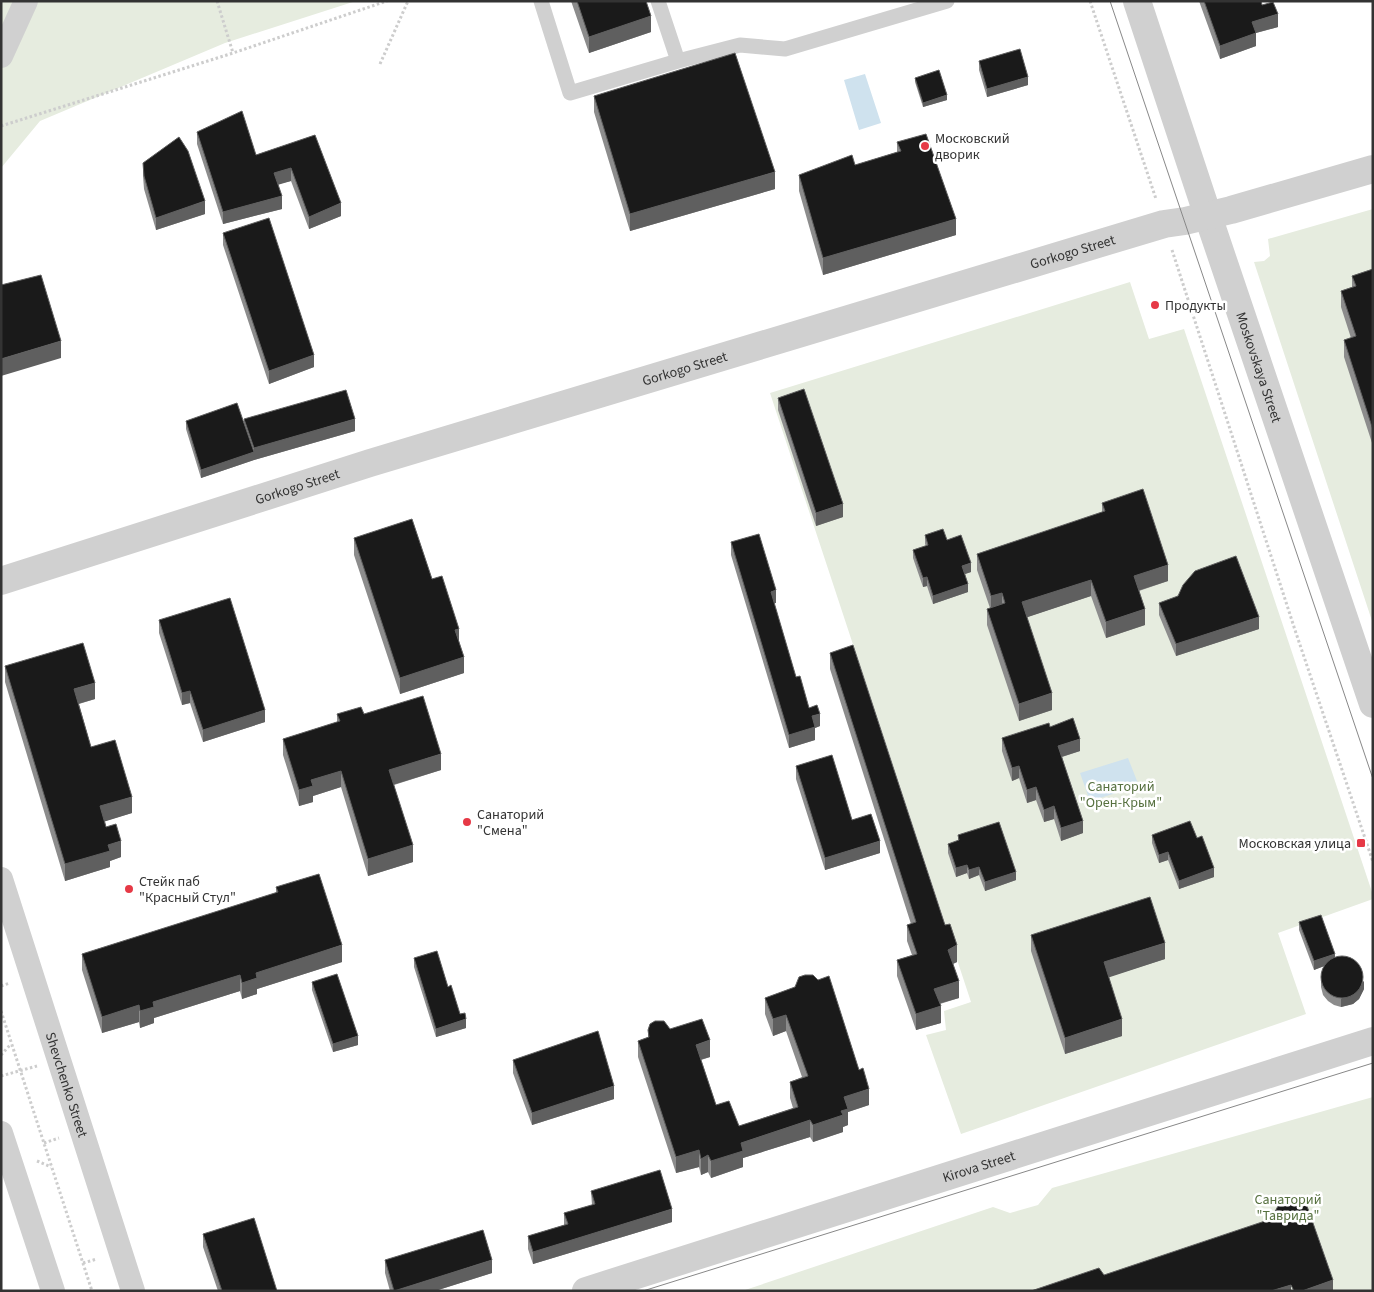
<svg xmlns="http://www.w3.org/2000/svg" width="1374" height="1292" font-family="'Source Sans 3',sans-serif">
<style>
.green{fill:#e6ecdf}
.water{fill:#cfe2ee}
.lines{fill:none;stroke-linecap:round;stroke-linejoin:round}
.path{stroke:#cdcdcd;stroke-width:3;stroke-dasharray:2.5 2.5;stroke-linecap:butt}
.service{stroke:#d0d0d0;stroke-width:15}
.pedestrian{stroke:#d0d0d0;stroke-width:24}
.minor{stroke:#d0d0d0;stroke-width:28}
.tram{stroke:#888;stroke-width:1}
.wall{fill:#8c8c8c}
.shaded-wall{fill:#5f5f5f}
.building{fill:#1a1a1a;stroke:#5f5f5f}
.poi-dot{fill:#e63946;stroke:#fff;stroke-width:2}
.labels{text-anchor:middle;stroke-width:5;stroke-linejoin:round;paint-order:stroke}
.poi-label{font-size:14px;fill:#333;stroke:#fff;text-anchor:start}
.street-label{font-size:14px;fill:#333;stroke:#fff}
.park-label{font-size:14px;fill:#56703f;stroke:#fff}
</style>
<rect width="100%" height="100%" fill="#fff"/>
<path class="green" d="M1,1H356L225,43L40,121L1,168Z
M1373,209V624L1254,262L1264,261L1270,256L1268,239Z
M1130,282L1149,339L1184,329L1373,895V899L1278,933L1306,1014L961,1134L926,1035L946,1030L944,1011L971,1002L770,393Z
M1373,1097V1291H742L993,1207L1010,1213L1038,1205L1052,1188Z"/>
<path class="water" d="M865,74L881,123L859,130L844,80Z
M1128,758L1139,786L1090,801L1080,773Z"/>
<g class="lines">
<path class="path" d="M217,1L233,53
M1090,1L1156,199
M380,64L408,1
M1,126L233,53L387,1
M1172,250L1295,630L1373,862
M1,986L10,983
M1,1011L92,1291
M1,1055L11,1044
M1,1076L37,1066
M44,1143L59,1138
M37,1161L51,1167
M83,1263L97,1259"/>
<path class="service" d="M541,1L570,93L678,61L740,45L785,49L947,1
M658,1L678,61"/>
<g class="pedestrian">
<path d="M1,56L26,1"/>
<path id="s1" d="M1,879L133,1291"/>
<path d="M1,1133L53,1291"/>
</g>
<g class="minor">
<path id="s2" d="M1137,1L1208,216L1373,704"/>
<path id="s3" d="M1,581L370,463L1164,224L1185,221L1231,210L1373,169"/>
<path id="s4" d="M586,1291L1373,1041"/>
</g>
<path class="tram" d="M1110,1L1373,779
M643,1291L1373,1063"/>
</g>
<path class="wall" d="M571,1H646L651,32L589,53Z
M1199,1H1261L1262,5L1278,27L1256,33V46L1220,59Z
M979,61L1028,85L987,97L979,70Z
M915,78L947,100L923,107L915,82Z
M594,96L775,189L630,231L594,112Z
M197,132L256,155L315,135L341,216L309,229L291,181L278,184L282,209L223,224L197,144Z
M897,142L956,235L823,275L799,191V175L855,165L897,152Z
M143,163L205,214L156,230L144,189L143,176Z
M223,233L314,367L269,384L223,245Z
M1373,269V446L1344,357V340L1351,338L1341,307V291L1352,287V276Z
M778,398L843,517L816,526L778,410Z
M244,419L355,431L254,460L201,478L186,429V421L244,423Z
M1102,503L1168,581L1139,591L1145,625L1106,638L1091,596L1027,617L1052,710L1019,721L987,625V609L990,608L977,570V554L1102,512Z
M925,535L947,540L971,572L965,574L968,592L933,604L927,586L923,587L913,558V550L926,546L925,544Z
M354,538L432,579L459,641L464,673L400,694L354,555Z
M731,542L776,603H774L796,677L809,708L820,726L815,728V740L789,748L731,555Z
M1178,596L1259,629L1176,656L1159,615V603Z
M159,620L265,722L203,742L190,703L182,705L159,633Z
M830,653L945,925L957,962L953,964L959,998L940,1004L941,1023L916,1030L897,976V960L912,955L907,941V925L911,924L830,669Z
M5,666L95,699L79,704L91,747L132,813L105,821L106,827L121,857L110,861V867L65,881L5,682Z
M337,714H364L441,770L394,785L413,862L368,876L341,787L313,796V802L299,806L283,755V739L337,722Z
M1050,727L1080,751L1062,757L1083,833L1061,841L1054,819L1044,822L1036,800L1027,803L1019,778L1012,781L1002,751V738Z
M796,766L880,853L825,870L796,779Z
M958,835L1016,880L985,891L979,875L969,879L967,873L956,877L948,853V844L958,841Z
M1152,835L1197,838L1214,877L1179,889L1168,860L1159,863L1152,843Z
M276,887L342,962L257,989V994L242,999L240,991L154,1018V1023L140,1028L139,1022L102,1033L82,970V954L276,893Z
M1299,922L1335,957L1364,989L1359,999L1353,1004L1341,1007L1334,1005L1328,1001L1323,995L1321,987V978L1324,966L1314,970L1299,930Z
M1031,935L1165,959L1108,977L1122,1036L1065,1054L1031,951Z
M414,958L448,987L466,1028L436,1037L414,967Z
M312,982L358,1045L333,1052L312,990Z
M795,987L869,1105L848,1112V1125L843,1127V1132L813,1142L810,1137L743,1158V1167L711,1178L708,1172L701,1175L699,1167L676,1173L638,1057V1041L648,1037V1030L670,1029L710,1057L701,1060L716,1105L739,1126L793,1108L790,1098V1082L802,1077L786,1031L773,1036L765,1014V998Z
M513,1060L614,1099L532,1125L513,1073Z
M591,1191L672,1222L533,1264L528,1249V1236L564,1225V1213L592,1205Z
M203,1234L277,1291H218L203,1247Z
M385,1260L492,1273L435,1291H390L385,1273Z"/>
<path class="shaded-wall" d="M1278,14V27L1252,34V22Z
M651,16V32L589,53V37Z
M1256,33V46L1220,59V46Z
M1028,77V85L987,97V89Z
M947,95V100L923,107V103Z
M291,168V181L274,186V173Z
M775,172V189L630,231V214Z
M282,196V209L223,224V212Z
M205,201V214L156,230V218Z
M341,203V216L309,229V217Z
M956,219V235L823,275V258Z
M61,341V358L1,376V359Z
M314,355V367L269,384V371Z
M355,419V431L254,460L201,478V470L254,452V448Z
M843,504V517L816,526V513Z
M971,563V572L962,575V566Z
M1168,565V581L1134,592V576Z
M927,577V586L923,587V578Z
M1091,580V596L1022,619V602Z
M968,584V592L933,604V596Z
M776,590V603L771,604V592Z
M1002,593V609L991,613V596Z
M1145,609V625L1106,638V622Z
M1259,617V629L1176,656V644Z
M459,629V646L455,630Z
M464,657V673L400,694V678Z
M95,683V699L74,705V689Z
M190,691V703L182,705V693Z
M1052,693V710L1019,721V704Z
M265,710V722L203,742V730Z
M820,714V726L815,728V740L789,748V735L812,716Z
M1080,739V751L1058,758V746Z
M441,754V770L389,786V770Z
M1019,766V778L1012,781V768Z
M341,771V787L313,796V802L299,806V790L311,780Z
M1036,787V800L1027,803V790Z
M132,797V813L100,823V806Z
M1054,806V819L1044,822V810Z
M1083,821V833L1061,841V828Z
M121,841V857L110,861V867L65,881V864L108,845Z
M880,841V853L825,870V858Z
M413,845V862L368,876V859Z
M1168,852V860L1159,863V855Z
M967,865V873L956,877V868Z
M979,867V875L969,879V870Z
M1214,868V877L1179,889V881Z
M1016,872V880L985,891V882Z
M1165,943V959L1104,979V962Z
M342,945V962L257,989V994L242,999V983L256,973Z
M957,945V962L948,966V950Z
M1335,954V962L1314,970V961Z
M240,975V991L154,1018V1023L140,1028V1011L153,1002Z
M959,981V998L934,1005V989Z
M1364,981V989L1359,999L1353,1004L1341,1007V999Z
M139,1005V1022L102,1033V1017Z
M941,1006V1023L916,1030V1014Z
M786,1015V1031L773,1036V1019Z
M466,1019V1028L436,1037V1029Z
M1122,1019V1036L1065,1054V1038Z
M358,1036V1045L333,1052V1044Z
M710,1040V1057L696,1061V1045Z
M614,1086V1099L532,1125V1113Z
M869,1089V1105L848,1112V1125L843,1127V1132L813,1142V1125L844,1097Z
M810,1120V1137L743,1158V1167L711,1178V1161L741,1143Z
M699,1150V1167L676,1173V1157Z
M708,1155V1172L701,1175V1159Z
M672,1209V1222L533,1264V1252Z
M492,1260V1273L435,1291H395Z
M1333,1280V1291H1302Z
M1291,1285V1291H1271Z"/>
<path class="building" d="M577,1H646L651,16L589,37Z
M1204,1H1261L1262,5L1273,2L1278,14L1252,22L1256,33L1220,46Z
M1020,49L1028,77L987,89L979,61Z
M735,53L775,172L630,214L594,96Z
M939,70L947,95L923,103L915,78Z
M242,111L256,155L315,135L341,203L309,217L291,168L274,173L282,196L223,212L197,132Z
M926,134L956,219L823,258L799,175L852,155L855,165L901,151L897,142Z
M179,137L188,151L205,201L156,218L144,176L143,163Z
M269,218L314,355L269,371L223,233Z
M1373,269V430L1344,340L1356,336L1341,291L1356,286L1352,276Z
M41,275L61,341L1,359V285Z
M804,389L843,504L816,513L778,398Z
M346,390L355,419L254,448L244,419Z
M237,403L254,452L201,470L186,421Z
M1143,489L1168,565L1134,576L1145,609L1106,622L1091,580L1022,602L1052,693L1019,704L987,609L1005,603L1002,593L991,596L977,554L1105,511L1102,503Z
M412,519L432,579L442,576L459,629L455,630L464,657L400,678L354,538Z
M943,529L947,540L961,535L971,563L962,566L968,584L933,596L927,577L923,578L913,550L928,545L925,535Z
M759,534L776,590L771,592L796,677L800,676L809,708L817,705L820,714L812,716L815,727L789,735L731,542Z
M1236,556L1259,617L1176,644L1159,603L1178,596L1183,585L1195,571Z
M230,598L265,710L203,730L190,691L182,693L159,620Z
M83,643L95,683L74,689L91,747L115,740L132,797L100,806L106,827L116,824L121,841L108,845L110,851L65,864L5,666Z
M853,645L945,925L950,924L957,945L948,950L959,981L934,989L941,1006L916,1014L897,960L917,954L907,925L916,922L830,653Z
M423,696L441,754L389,770L413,845L368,859L341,771L311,780L313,786L299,790L283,739L340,721L337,714L361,707L364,714Z
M1073,718L1080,739L1058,746L1083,821L1061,828L1054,806L1044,810L1036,787L1027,790L1019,766L1012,768L1002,738L1049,723L1050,727Z
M832,755L852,820L871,814L880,841L825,858L796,766Z
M1190,821L1197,838L1202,836L1214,868L1179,881L1168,852L1159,855L1152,835Z
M999,822L1016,872L985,882L979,867L969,870L967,865L956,868L948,844L959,840L958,835Z
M319,874L342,945L256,973L257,978L242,983L240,975L153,1002L154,1007L140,1011L139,1005L102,1017L82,954L278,892L276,887Z
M1150,897L1165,943L1104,962L1122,1019L1065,1038L1031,935Z
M1321,915L1335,954L1314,961L1299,922Z
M437,951L448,987L451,985L460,1014L465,1013L466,1019L436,1029L414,958Z
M1321 977a21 21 0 1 1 42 0a21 21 0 1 1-42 0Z
M337,974L358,1036L333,1044L312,982Z
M805,975H813L818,980L829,976L859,1070L863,1068L869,1089L844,1097L848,1109L841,1111L843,1115L813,1125L810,1120L741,1143L743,1151L711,1161L708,1155L701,1159L699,1150L676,1157L638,1041L649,1037L648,1030L650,1024L655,1021H664L670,1029L702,1019L710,1040L696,1045L716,1105L729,1101L739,1126L798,1107L790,1082L808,1076L786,1015L773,1019L765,998L795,987L799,977Z
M598,1031L614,1086L532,1113L513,1060Z
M660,1170L672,1209L533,1252L528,1236L568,1224L564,1213L595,1204L591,1191Z
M1293,1199L1307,1206L1333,1280L1302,1291H1294L1291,1285L1271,1291H1031L1099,1268L1104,1275L1271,1219L1278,1206Z
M254,1218L277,1291H222L203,1234Z
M483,1230L492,1260L394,1291L385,1260Z"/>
<g class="poi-dot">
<circle cx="925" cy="146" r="5"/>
<circle cx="1155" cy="305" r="5"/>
<circle cx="467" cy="822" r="5"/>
<rect x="1356" y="838" width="10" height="10" rx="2.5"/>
<circle cx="129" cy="889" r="5"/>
</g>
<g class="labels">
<g class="poi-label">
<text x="935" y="143">Московский<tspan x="935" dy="16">дворик</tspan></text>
<text x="1165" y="310">Продукты</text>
<text x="477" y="819">Санаторий<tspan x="477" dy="16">"Смена"</tspan></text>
<text x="1351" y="848" text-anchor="end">Московская улица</text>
<text x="139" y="886">Стейк паб<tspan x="139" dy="16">"Красный Стул"</tspan></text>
</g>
<g class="street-label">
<text dy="5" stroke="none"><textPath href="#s3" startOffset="1121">Gorkogo Street</textPath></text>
<text dy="5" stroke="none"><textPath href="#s2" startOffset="386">Moskovskaya Street</textPath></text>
<text dy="5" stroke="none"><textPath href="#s3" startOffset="716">Gorkogo Street</textPath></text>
<text dy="5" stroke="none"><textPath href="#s3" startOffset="311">Gorkogo Street</textPath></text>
<text dy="5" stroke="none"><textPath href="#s1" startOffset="216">Shevchenko Street</textPath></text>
<text dy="5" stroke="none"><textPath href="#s4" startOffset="412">Kirova Street</textPath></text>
</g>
<g class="park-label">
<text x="1121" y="791">Санаторий<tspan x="1121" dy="16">"Орен-Крым"</tspan></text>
<text x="1288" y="1204">Санаторий<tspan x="1288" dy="16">"Таврида"</tspan></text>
</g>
</g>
<rect width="1374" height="1292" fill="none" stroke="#333333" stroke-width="5"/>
</svg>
